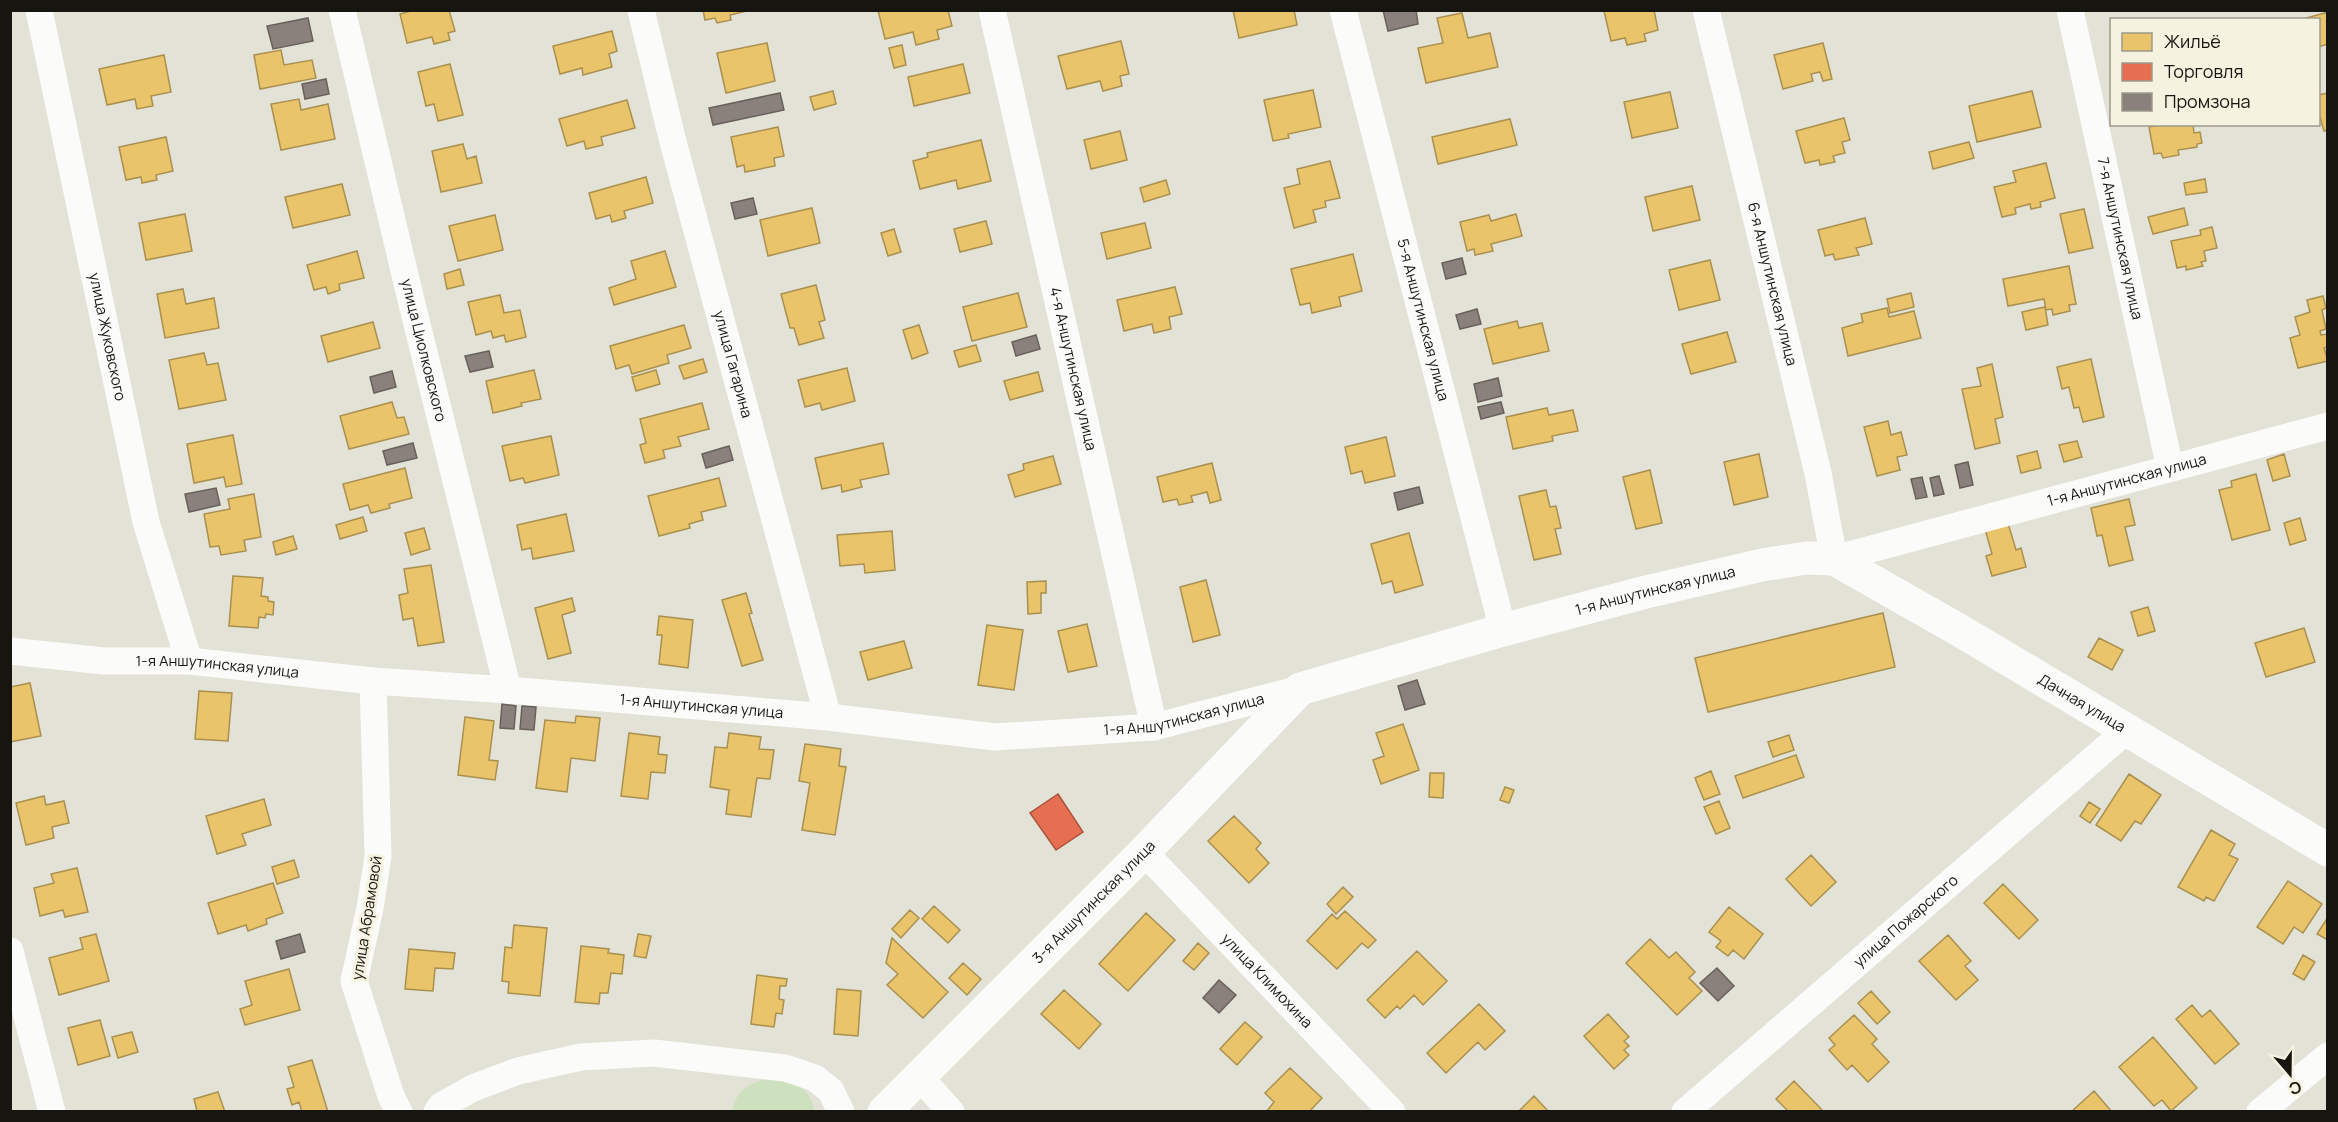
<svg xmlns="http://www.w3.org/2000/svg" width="2338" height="1122" font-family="Manrope,sans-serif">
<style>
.green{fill:#cde1bf}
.homes{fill:#e9c46a;stroke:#aa904f;stroke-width:1.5}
.shops{fill:#e76f51;stroke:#a9543d;stroke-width:1.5}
.industry{fill:#8a817c;stroke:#68615b;stroke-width:1.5}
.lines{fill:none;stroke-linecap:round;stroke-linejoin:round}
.minor{stroke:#fbfbf9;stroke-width:27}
.tertiary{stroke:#fbfbf9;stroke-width:33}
.labels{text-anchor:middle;stroke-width:6;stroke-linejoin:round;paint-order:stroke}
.street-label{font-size:15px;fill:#17150f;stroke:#f5f2e0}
</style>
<rect width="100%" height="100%" fill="#e3e2d7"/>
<path class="green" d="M771,1078C796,1084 808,1084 815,1112H732C736,1089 750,1083 771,1078Z"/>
<path class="homes" d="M414,10H449L455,31L448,33L450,40L434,44L432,37L407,43L400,14Z
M703,10H747V11L730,15L731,20L717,23L715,18L705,20Z
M878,10H948L952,26L937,30L939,39L916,45L913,32L885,39Z
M1233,10H1294L1297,25L1239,38Z
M1654,10L1658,30L1644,34L1646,41L1627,45L1625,38L1611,41L1604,11Z
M2328,12V44L2318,47V20H2299Z
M1462,13L1468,38L1490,33L1498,67L1426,83L1418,48L1443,43L1437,18Z
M612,31L617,51L609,54L612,67L583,75L582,68L560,74L553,46Z
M1121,41L1129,74L1120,76L1122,86L1103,91L1100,81L1067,89L1058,56Z
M767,43L775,81L726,93L717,53Z
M1823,43L1832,79L1823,81L1820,72L1811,74L1813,81L1783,89L1774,55Z
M902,45L906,65L894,68L889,48Z
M281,50L284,65L312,60L316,78L260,89L254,55Z
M164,55L171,92L151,96L153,106L137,109L135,99L107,105L99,69Z
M450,64L463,115L438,121L434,104L426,106L418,72Z
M963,64L970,93L914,106L908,77Z
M1313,90L1321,127L1288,134L1289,138L1273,141L1264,100Z
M833,91L836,104L814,110L810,97Z
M2032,91L2041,127L1977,142L1969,106Z
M1670,92L1678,128L1632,138L1624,102Z
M2328,93V130L2324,131L2318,110V95Z
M299,99L301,110L328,104L335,139L281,150L271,104Z
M627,100L635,128L601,137L603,145L586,149L584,141L567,146L559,119Z
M1844,118L1850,140L1842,142L1845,153L1833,156L1835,162L1820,165L1819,160L1805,163L1796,131Z
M1510,119L1517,145L1438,164L1432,137Z
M2163,124H2193L2194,133L2200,132L2202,143L2197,144V147L2178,150L2179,155L2163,158L2161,153L2154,154L2149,127Z
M778,127L784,156L774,158L775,166L745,172L744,165L737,167L731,137Z
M1120,131L1127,160L1091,169L1084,140Z
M166,137L173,171L156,175L157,180L142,183L141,177L126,180L119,147Z
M981,140L991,181L958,189L956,180L920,189L913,161L928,157L927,153Z
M1969,142L1974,158L1933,169L1929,152Z
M463,144L467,159L476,156L482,183L441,192L432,151Z
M1330,161L1340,198L1325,201L1326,207L1313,210L1316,222L1294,228L1284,188L1300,184L1297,169Z
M2046,163L2055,198L2040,202L2041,207L2031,209L2030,204L2015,208L2016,214L2002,217L1994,187L2016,182L2013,171Z
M646,177L653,203L624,211L626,218L612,222L610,215L596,219L589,193Z
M2205,179L2207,192L2186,195L2184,183Z
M1166,180L1170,194L1144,202L1140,188Z
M342,184L350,215L293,228L285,197Z
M1692,186L1700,220L1653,231L1645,197Z
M812,208L820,243L768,256L760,220Z
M2184,208L2188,225L2153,234L2148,217Z
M2084,209L2093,248L2069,253L2060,214Z
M185,214L192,251L146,260L139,223Z
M1516,214L1522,236L1491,244L1493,251L1475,255L1474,249L1467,251L1460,222L1489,215L1491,221Z
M495,215L503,250L458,261L449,226Z
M1865,218L1872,244L1856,248L1859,255L1835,260L1833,254L1825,256L1818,230Z
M986,221L992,244L960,252L954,229Z
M1145,223L1151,248L1107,259L1101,233Z
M2212,227L2217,248L2204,251L2206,261L2201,262L2203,266L2186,270V266L2177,268L2171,241L2201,235L2200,230Z
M894,229L901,252L888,256L881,233Z
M357,251L364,278L339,284L340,290L328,294L326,287L314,290L307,265Z
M665,251L676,287L614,305L609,288L636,279L631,261Z
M1353,254L1362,291L1339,297L1341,306L1312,313L1310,303L1300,305L1291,269Z
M1710,260L1720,300L1679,310L1669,270Z
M2069,266L2076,304L2069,305L2070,311L2053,315L2052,309L2046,310L2044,299L2008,306L2003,279Z
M460,269L464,285L447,289L444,274Z
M816,285L825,320L819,322L824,338L799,345L794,328H790L781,294Z
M1175,287L1182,314L1169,317L1171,329L1154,333L1152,324L1124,331L1117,300Z
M183,289L186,304L214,298L219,328L165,338L157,294Z
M1018,293L1027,327L972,341L963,307Z
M1911,293L1914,307L1890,313L1887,299Z
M500,295L504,313L520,310L526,337L506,342L504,335L493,338L491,331L476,335L468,302Z
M2323,296L2326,308L2322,310L2326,329L2320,331L2321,335L2328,334V347L2324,348L2328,361L2298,368L2290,338L2300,335L2295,317L2310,312L2307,300Z
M2045,307L2048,325L2026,330L2022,312Z
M1887,308L1889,317L1914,311L1921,338L1848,356L1842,328L1863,322L1861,314Z
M1517,321L1519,328L1542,323L1549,351L1493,364L1484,329Z
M373,322L380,348L328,362L321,336Z
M684,325L691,348L667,355L669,363L632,374L629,365L616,369L610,346Z
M919,325L928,353L912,359L903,330Z
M1727,332L1736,362L1691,374L1682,344Z
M976,345L981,361L959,367L954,351Z
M204,353L207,365L218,363L226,400L179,409L169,360Z
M703,359L707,372L684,379L679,366Z
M2091,359L2104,417L2083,422L2079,407L2074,408L2069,387L2062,389L2057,367Z
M1992,364L2003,417L1995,419L2000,443L1975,449L1962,389L1981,386L1977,368Z
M847,368L855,401L822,410L820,403L805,407L798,380Z
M534,370L541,399L521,403L522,406L493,413L486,381Z
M656,370L660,384L636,391L632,377Z
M1038,372L1043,391L1010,400L1004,381Z
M392,402L397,418L404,417L409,434L349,449L340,416Z
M702,403L709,429L678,437L681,446L663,450L665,458L645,463L640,445L646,443L640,419Z
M1547,408L1549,415L1573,410L1578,431L1552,436L1553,441L1513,449L1506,417Z
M1888,421L1891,435L1901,432L1907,455L1897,457L1900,470L1877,476L1864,427Z
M233,435L242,484L226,487L224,477L194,483L187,444Z
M551,436L559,475L525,483L523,478L510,481L502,446Z
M1386,437L1395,476L1365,483L1362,471L1351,474L1345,447Z
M2077,441L2082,457L2064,462L2059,445Z
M883,443L889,474L860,480L862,487L842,492L841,485L822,489L815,458Z
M2037,451L2041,468L2021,473L2017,456Z
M1759,454L1768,497L1734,505L1724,462Z
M2284,454L2290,476L2273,481L2267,460Z
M1053,456L1061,484L1015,497L1008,475L1024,470L1023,464Z
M1212,463L1221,500L1210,503L1207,492L1191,496L1193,502L1179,505L1177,499L1163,502L1157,477Z
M405,468L412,498L389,504L390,508L371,513L368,505L350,510L343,484Z
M1650,470L1662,523L1636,529L1623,477Z
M2256,474L2270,530L2232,540L2219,490L2232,487L2231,481Z
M719,478L726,506L701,512L703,520L689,524L690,528L659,536L648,496Z
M1546,490L1550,507L1556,506L1561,528L1555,529L1561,554L1534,560L1519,496Z
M254,494L261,537L244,540L246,551L221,555L219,546L210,547L204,514L230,509L228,499Z
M2129,499L2135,525L2125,527L2133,560L2109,566L2102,535L2097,536L2091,508Z
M566,514L574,551L533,559L531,548L522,550L517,525Z
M363,517L367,531L340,539L336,525Z
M2300,518L2306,540L2290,545L2284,523Z
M2008,523L2016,550L2021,548L2026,567L1992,576L1986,556L1992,554L1985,529Z
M424,528L430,549L411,555L405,533Z
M892,531L895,570L865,573L864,564L840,566L837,535Z
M1409,533L1423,585L1395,593L1392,581L1382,584L1371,544Z
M293,536L297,549L276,555L273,542Z
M431,565L444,642L418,646L413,618L403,620L399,595L408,593L404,569Z
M233,576L263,578L261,596L268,597V601L274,602L273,615L266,614L265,618L259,617L258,628L229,626Z
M1206,580L1220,635L1193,642L1180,587Z
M1046,581V593H1041V613L1028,614L1027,582Z
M746,593L752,613L749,614L763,660L742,666L722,600Z
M572,598L575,611L562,615L571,653L548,659L535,608Z
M2148,607L2155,631L2138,636L2131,612Z
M1883,613L1895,667L1708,712L1695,658Z
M659,616L693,620L688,668L659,664L662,635H657Z
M1087,624L1097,666L1068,672L1058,631Z
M987,625L1023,630L1014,690L978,685Z
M2304,628L2315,662L2266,677L2255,643Z
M2099,638L2123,650L2112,670L2088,657Z
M904,641L912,668L868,680L860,652Z
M30,683L41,736L10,742V687Z
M199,691L232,693L228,741L195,739Z
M576,716L600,718L595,761L571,758L567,792L536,788L545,720L575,723Z
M465,717L494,721L489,760L498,761L495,780L458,775Z
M1403,724L1419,770L1381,784L1373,760L1384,756L1376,733Z
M629,733L660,737L658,754L667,755L665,773L651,772L648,799L621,796Z
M729,733L761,737L759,749L774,750L770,779L757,778L751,817L726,814L729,790L710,787L715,747L727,748Z
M1789,735L1794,750L1773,757L1768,742Z
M805,744L841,749L839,766L846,767L835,835L802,830L810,783L799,781Z
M1796,755L1804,777L1743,798L1735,776Z
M1711,771L1720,794L1704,800L1695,778Z
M1430,773H1444L1443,798L1429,797Z
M2129,774L2161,795L2141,824L2135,821L2121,841L2096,825Z
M1505,787L1514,790L1509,803L1500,800Z
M44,796L46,805L64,801L69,823L52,827L54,838L26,845L16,803Z
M264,799L271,825L242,834L246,845L217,854L206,816Z
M1719,801L1730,828L1716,834L1704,807Z
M2089,802L2100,809L2090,823L2080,816Z
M1234,816L1261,843L1256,849L1269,863L1249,883L1208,841Z
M2211,830L2235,844L2229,855L2238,859L2214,901L2206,897L2204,901L2178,887Z
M1811,855L1836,882L1811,906L1786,879Z
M294,860L299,877L277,884L272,867Z
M77,868L88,912L65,917L63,910L40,916L34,888L54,883L51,874Z
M2288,881L2322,904L2303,933L2294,927L2283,944L2257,927Z
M273,883L283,913L266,919L267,924L248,931L246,925L218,934L208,903Z
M2003,884L2038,920L2019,939L1984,903Z
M1343,887L1353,897L1336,914L1327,904Z
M934,906L960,930L948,943L922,919Z
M1729,907L1763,934L1744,959L1733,950L1728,956L1716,947L1721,941L1709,932Z
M910,910L919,918L901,938L892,929Z
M1345,911L1376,940L1368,948L1362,943L1337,969L1307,941L1332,914L1337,919Z
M1146,913L1175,940L1128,991L1099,964Z
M2328,917V940L2317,934Z
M514,925L547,928L540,996L508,993L509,982L502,981L505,947L512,948Z
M96,934L109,981L59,995L49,958L83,949L80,938Z
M638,934L651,936L646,958L634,956Z
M1948,935L1971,961L1965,966L1978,980L1956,1000L1919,961Z
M892,938L948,992L923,1018L887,985L898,974L886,963Z
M1650,939L1669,958L1676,952L1695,972L1689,978L1702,991L1677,1015L1626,963Z
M1198,943L1209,953L1194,970L1183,961Z
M581,946L609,949L608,953L624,955L622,974L611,973L608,993H600L599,1004L575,1002Z
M409,949L455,953L453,969L435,968L433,991L405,989Z
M1417,951L1447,981L1423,1005L1414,995L1400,1009L1397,1006L1385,1018L1367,1000Z
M2303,955L2315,962L2304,980L2293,974Z
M963,963L981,979L967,995L949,978Z
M289,969L300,1010L245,1025L240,1009L252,1005L245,981Z
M757,975L787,979L786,986H780L779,999L784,1000L782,1014L776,1013L774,1027L751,1024Z
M837,989L861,991L858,1036L834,1034Z
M1064,990L1101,1024L1079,1049L1041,1014Z
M1871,991L1890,1012L1877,1024L1858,1003Z
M1479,1004L1505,1031L1485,1050L1478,1042L1446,1073L1427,1053Z
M2192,1005L2202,1017L2210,1010L2239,1044L2215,1064L2176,1019Z
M1608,1014L1629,1037L1624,1041L1629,1046L1624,1050L1629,1055L1614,1069L1584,1036Z
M1854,1015L1877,1039L1872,1044L1889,1062L1868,1082L1852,1065L1847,1070L1829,1050L1835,1045L1829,1038Z
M100,1020L110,1056L78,1065L68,1028Z
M1245,1022L1262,1037L1237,1065L1220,1049Z
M132,1032L138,1052L118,1058L112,1037Z
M2153,1037L2197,1088L2171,1111L2162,1100L2154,1106L2119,1067Z
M312,1060L328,1112H302L299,1102L292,1105L287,1089L294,1087L288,1067Z
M1290,1068L1322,1098L1309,1112H1266L1274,1102L1265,1093Z
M1794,1081L1824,1112H1789L1776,1099Z
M2094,1091L2112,1112H2071Z
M218,1092L225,1112H195L197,1111L194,1099Z
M1534,1096L1549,1112H1518Z"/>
<path class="shops" d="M1058,794L1083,832L1056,850L1030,813Z"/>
<path class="industry" d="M1383,10H1416L1418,24L1388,31Z
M308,18L313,41L273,49L267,26Z
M326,79L329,94L305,99L302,84Z
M780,93L784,110L713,125L709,108Z
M753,198L757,214L735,219L731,203Z
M1462,258L1466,274L1446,279L1442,263Z
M1477,309L1481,324L1460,329L1456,315Z
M1036,335L1040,349L1016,356L1012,342Z
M489,351L493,367L470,372L465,356Z
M392,371L396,387L374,393L370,377Z
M1498,378L1502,396L1478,402L1474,384Z
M1501,402L1504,413L1481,419L1478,407Z
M413,443L417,458L387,465L383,451Z
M729,446L733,460L706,468L702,454Z
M1968,462L1973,485L1960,488L1955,465Z
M1939,476L1944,494L1934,496L1930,478Z
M1922,477L1927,497L1916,499L1911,479Z
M1419,487L1423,503L1398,510L1394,493Z
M216,488L220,505L189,512L185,494Z
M1417,680L1425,704L1405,710L1398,686Z
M502,704L516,706L514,729L500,728Z
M522,706L536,707L534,730L520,729Z
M300,934L305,952L281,959L276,941Z
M1717,968L1734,986L1718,1001L1700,983Z
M1219,980L1236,995L1219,1013L1203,998Z"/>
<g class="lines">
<g class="minor">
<path id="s1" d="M39,10L146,522L189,661"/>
<path id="s2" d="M342,10L411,300L508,690"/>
<path id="s3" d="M641,10L672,138L828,717"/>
<path id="s4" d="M992,10L1154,727"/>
<path id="s5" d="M1343,10L1503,630"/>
<path id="s6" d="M1706,10L1818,473L1834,559L2328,426"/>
<path id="s7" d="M2070,10L2170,468"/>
<path id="s8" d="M10,651L104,661H189L373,681L508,690L828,717L995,737L1154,727L1300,689"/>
<path d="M373,681L378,856L370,908L354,981L391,1096L399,1112"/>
<path id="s9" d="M1144,852L1392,1112"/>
<path d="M10,951L52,1112"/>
<path d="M919,1076L951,1112"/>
<path d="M437,1112L441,1106L473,1088L518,1071L581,1057L654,1053L785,1068L815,1078L831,1091L841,1112"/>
<path id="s10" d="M1685,1112L2127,730"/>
<path d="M2260,1112L2328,1056"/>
</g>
<path class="tertiary" id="s11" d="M884,1112L1144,852L1300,689L1503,630L1646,592L1762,565L1806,558L1834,559L1959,630L2328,850"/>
</g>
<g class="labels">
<g class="street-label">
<text dy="5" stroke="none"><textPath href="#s7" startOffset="234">7-я Аншутинская улица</textPath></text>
<text dy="5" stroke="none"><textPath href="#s6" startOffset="282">6-я Аншутинская улица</textPath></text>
<text dy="5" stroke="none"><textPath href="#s5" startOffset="320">5-я Аншутинская улица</textPath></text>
<text dy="5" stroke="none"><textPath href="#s1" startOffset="334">улица Жуковского</textPath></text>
<text dy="5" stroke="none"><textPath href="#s2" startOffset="350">улица Циолковского</textPath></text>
<text dy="5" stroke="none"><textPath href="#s3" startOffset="366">улица Гагарина</textPath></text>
<text dy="5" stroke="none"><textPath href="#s4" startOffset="368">4-я Аншутинская улица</textPath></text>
<text dy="5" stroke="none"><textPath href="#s6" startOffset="867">1-я Аншутинская улица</textPath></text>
<text dy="5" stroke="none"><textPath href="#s11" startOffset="962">1-я Аншутинская улица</textPath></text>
<text dy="5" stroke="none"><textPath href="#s8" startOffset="208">1-я Аншутинская улица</textPath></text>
<text dy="5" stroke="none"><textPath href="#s11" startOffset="1431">Дачная улица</textPath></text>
<text dy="5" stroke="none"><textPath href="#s8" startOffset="694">1-я Аншутинская улица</textPath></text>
<text dy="5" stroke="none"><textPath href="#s8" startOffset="1180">1-я Аншутинская улица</textPath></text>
<text dy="5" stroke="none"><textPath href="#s11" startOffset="297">3-я Аншутинская улица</textPath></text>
<text transform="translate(367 918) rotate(-81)" y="5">улица Абрамовой</text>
<text dy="5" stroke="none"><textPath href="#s10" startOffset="292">улица Пожарского</textPath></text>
<text dy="5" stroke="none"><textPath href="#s9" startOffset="178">улица Климохина</textPath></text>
</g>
</g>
<rect width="2338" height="1122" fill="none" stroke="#17150f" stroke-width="24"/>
<rect x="2110" y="18" width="210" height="108" fill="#f5f2e0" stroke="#9c9a8c" stroke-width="1.5"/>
<rect x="2122" y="33" width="30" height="18" fill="#e9c46a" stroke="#9c9a8c" stroke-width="1.5"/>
<text x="2164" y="48" font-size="18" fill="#17150f">Жильё</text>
<rect x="2122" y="63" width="30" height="18" fill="#e76f51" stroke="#9c9a8c" stroke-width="1.5"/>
<text x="2164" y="78" font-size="18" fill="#17150f">Торговля</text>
<rect x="2122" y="93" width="30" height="18" fill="#8a817c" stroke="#9c9a8c" stroke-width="1.5"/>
<text x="2164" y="108" font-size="18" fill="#17150f">Промзона</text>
<g transform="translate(2290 1074) rotate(160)" stroke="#f5f2e0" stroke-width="4.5" paint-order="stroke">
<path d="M0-4.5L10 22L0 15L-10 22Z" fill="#17150f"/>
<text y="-9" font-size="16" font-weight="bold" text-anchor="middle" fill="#17150f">С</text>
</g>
</svg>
